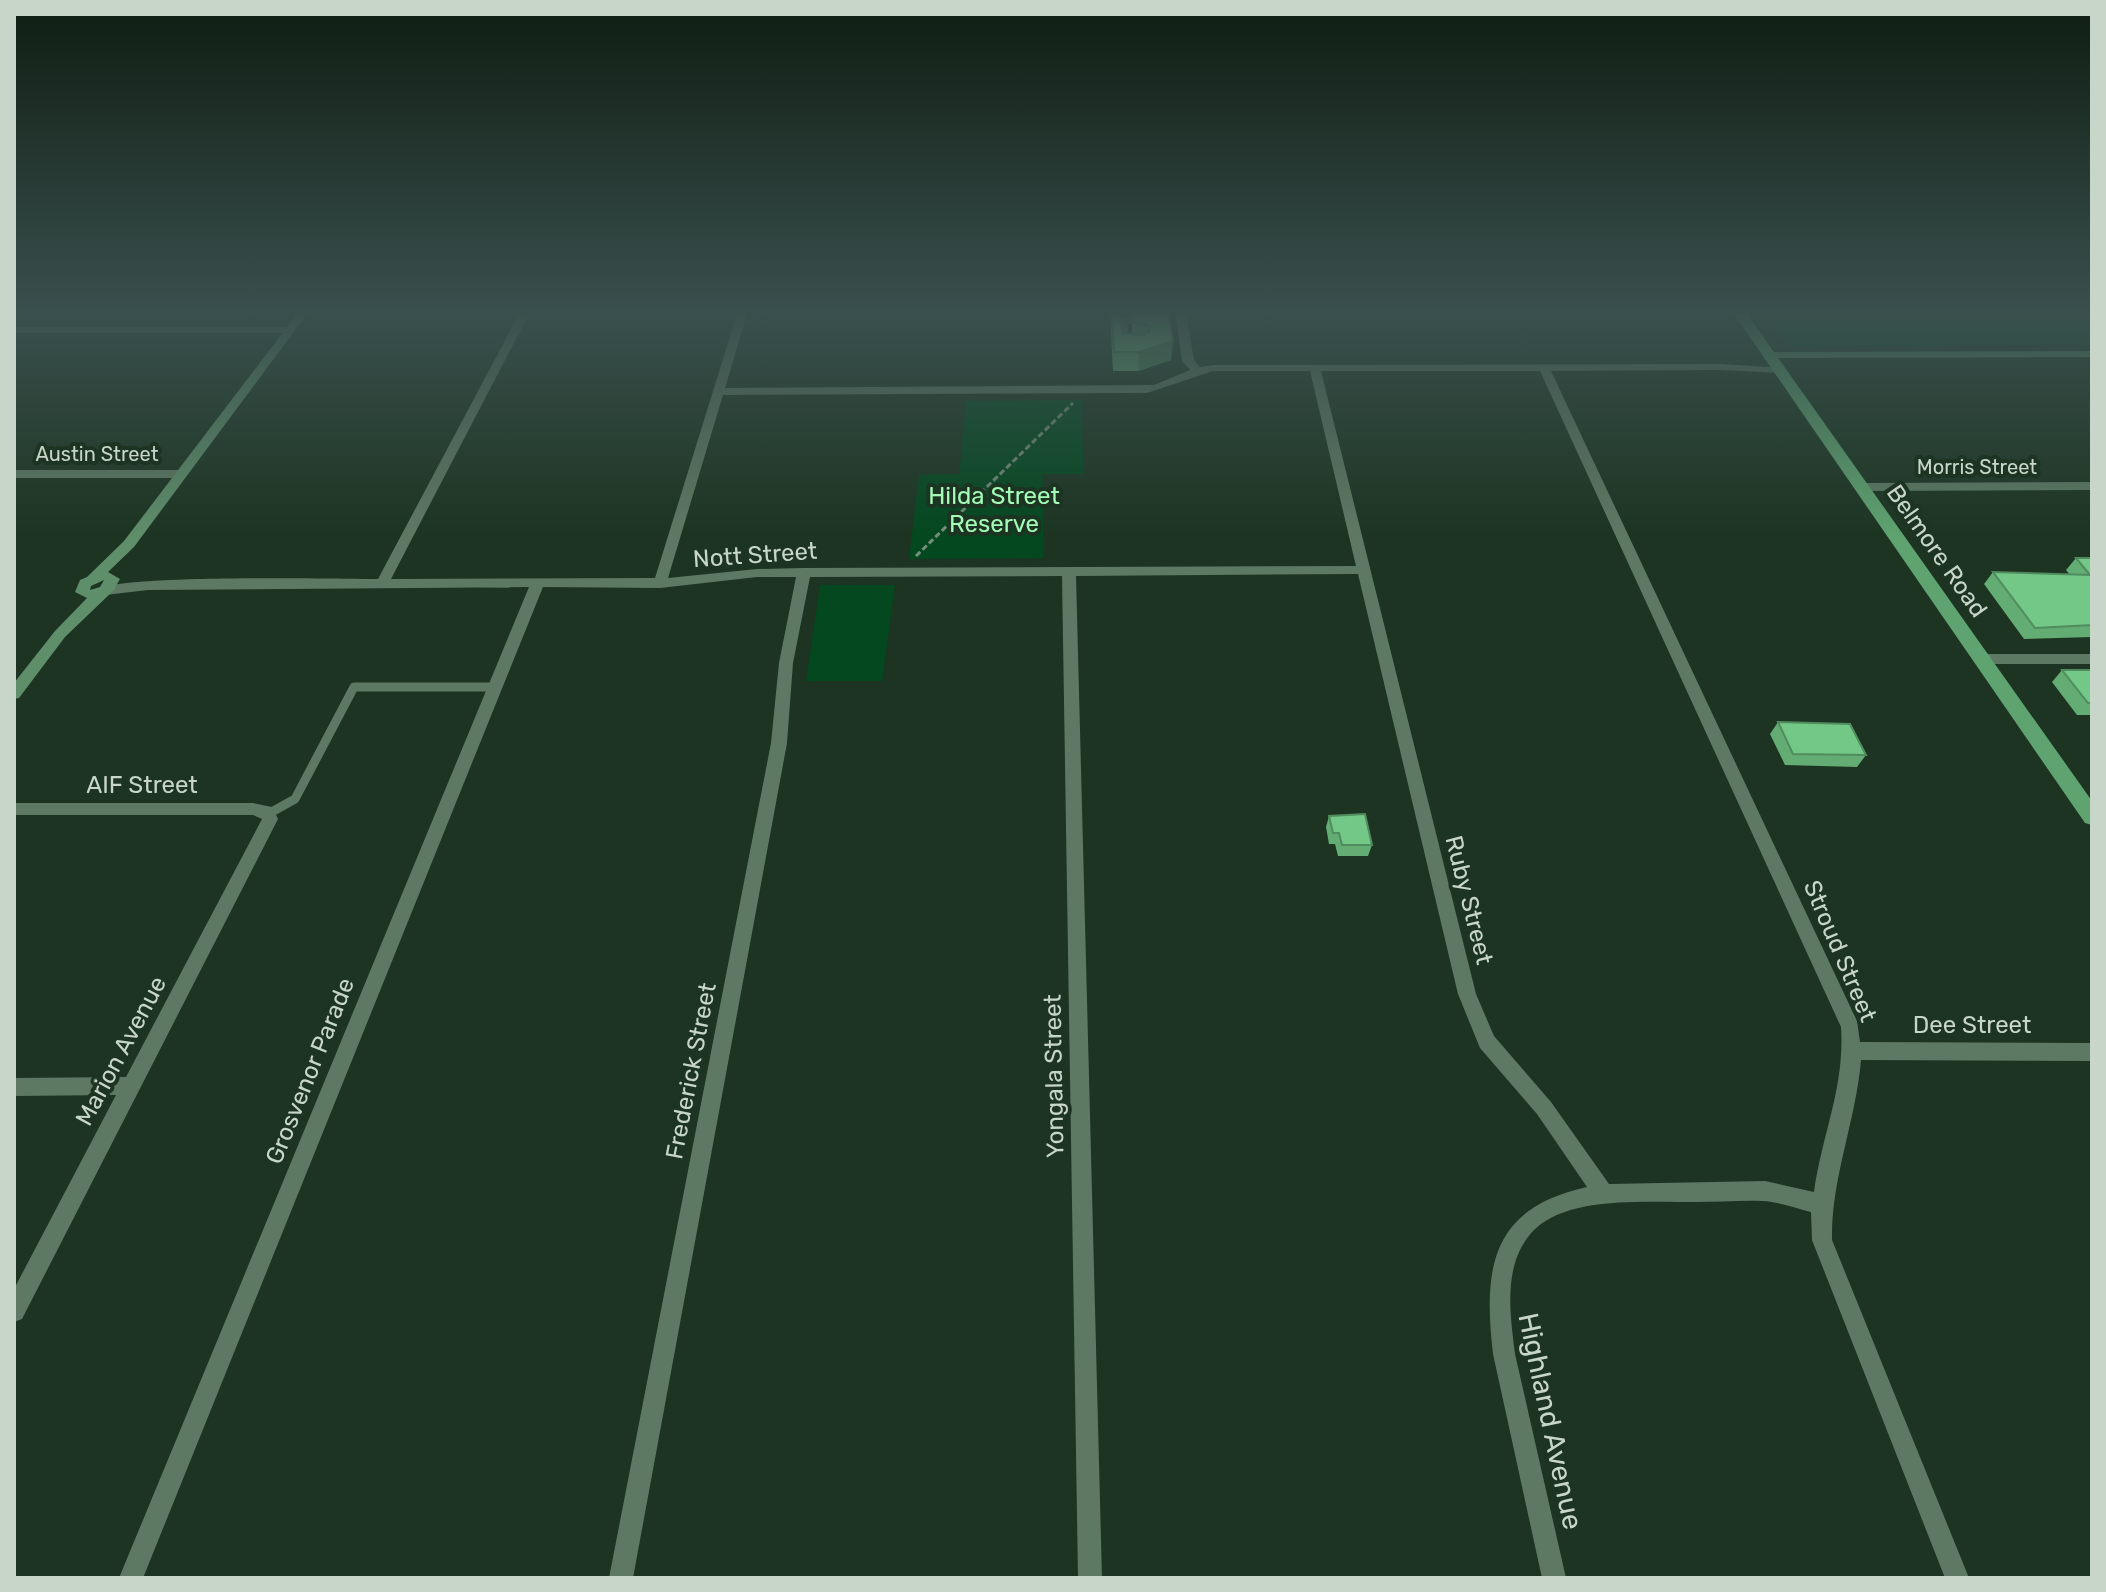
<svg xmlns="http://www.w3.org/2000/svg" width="2106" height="1592" font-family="Rubik,sans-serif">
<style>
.green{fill:#03481f}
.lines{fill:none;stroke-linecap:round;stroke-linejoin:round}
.path{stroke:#798d7d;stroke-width:3;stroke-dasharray:6 3;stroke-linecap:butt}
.lane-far1{stroke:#5e7963;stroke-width:7}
.lane{stroke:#5e7963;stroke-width:9}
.street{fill:#5e7963;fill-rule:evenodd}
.secondary{fill:#5f8e6a;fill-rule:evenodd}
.primary{fill:#5fa370;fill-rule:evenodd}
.wall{fill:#63ac74}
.shaded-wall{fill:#508c5e}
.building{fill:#73c887;stroke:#508c5e;stroke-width:2}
.labels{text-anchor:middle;stroke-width:8;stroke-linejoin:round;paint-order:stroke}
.far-street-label{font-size:20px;fill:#c7d6c9;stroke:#1c3421}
.park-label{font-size:24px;fill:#a4fbb7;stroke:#1c3421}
.street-label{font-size:24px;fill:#c7d6c9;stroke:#1c3421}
.near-street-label{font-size:28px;fill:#c7d6c9;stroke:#1c3421}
</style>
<rect width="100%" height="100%" fill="#1c3421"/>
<path class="green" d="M1763,314H2092V345L1786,346Z
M1081,400L1084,474H1043V558L909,559L919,475L959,474L966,401Z
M820,585H895L882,681H806Z"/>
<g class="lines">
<path class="path" d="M916,556L1073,403"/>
<path class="lane-far1" d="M1125,343L1124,321L1142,320"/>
<path class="lane" d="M268,814L295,799L354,687H495"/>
<path class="street" d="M519,314H529L391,579L655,578L737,314H747L725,388L1154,385L1190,370L1182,361L1176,314H1186L1194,360L1200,367L1213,365L1721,364L1784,368L1786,370L1780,373L1721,370L1551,371L1857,1021L1860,1042L2092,1043V1061L1861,1060C1856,1121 1831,1178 1832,1240L1969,1578H1945L1812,1240L1811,1212C1796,1208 1779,1202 1763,1201C1741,1200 1718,1202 1695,1202C1649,1203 1570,1195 1534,1230C1502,1263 1510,1313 1515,1354L1566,1578H1542L1493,1354C1483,1267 1491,1208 1587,1187L1537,1114L1480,1048L1458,994L1358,574L1076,576L1102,1578H1078L1062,576L810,577L793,663L787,743L633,1578H609L771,743L779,663L796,577H757L660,588L543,587L143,1578H119L529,587L148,590L105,595L98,590C116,574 339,579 378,579ZM1213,371H1310L1356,566L804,568L757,569L668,578L723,395L1147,393ZM1321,371H1540L1841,1027C1845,1087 1822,1134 1814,1192L1765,1181L1609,1184L1551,1102L1494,1036L1476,994Z
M14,327H290L295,330L290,333H14Z
M14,470H180L186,474L180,478H14Z
M2092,482V490L1863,491L1857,487L1863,483Z
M1982,654H2092V664H1982L1975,659Z
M14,803H253L272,807L278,819L22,1319L14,1322V1289L116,1095L14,1096V1078L126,1077L262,819L253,815H14Z"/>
<path class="secondary" d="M297,314H307L134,547L108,572L120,579L113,591L65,637L19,698L14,699V683L55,631L87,598L75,592L80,580L87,577L124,541ZM104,580L100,587L90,590L91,586Z
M2092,351V357L1770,358L1764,355L1770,352Z"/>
<path class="primary" d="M1734,314H1747L2092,801V825L2085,823Z"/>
</g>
<path class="wall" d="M1132,314H1168L1171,360L1138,371H1113L1111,334L1112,315L1123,333L1132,334Z
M2076,558H2092V637L2024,639L1984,584L1993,572L2070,575L2066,570Z
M2062,670H2092V715H2077L2052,682Z
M1778,722L1866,755L1857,767L1785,765L1770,734Z
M1329,816L1372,845L1368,856H1338L1335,844H1329L1326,827Z"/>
<path class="shaded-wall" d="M1173,341L1171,360L1138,371L1139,352Z"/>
<path class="building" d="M1132,314H1168L1173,341L1139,352H1114L1112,315H1119L1123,333L1144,335L1149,332L1150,326L1133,322Z
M2076,558H2092V625L2035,628L1993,572L2090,575Z
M2062,670H2092V703H2088Z
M1778,722L1850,724L1866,755L1793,754Z
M1365,814L1372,845H1342L1339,833H1333L1329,816Z"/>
<linearGradient id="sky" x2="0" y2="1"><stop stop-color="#0f1d12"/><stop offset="0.58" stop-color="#3a504e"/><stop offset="1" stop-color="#3a504e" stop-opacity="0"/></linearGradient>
<rect width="2106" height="537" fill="url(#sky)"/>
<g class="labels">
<g class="far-street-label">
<text x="97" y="461">Austin Street</text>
<text x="1977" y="474">Morris Street</text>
</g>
<g class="park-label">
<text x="994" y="504">Hilda Street<tspan x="994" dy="28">Reserve</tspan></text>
</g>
<g class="street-label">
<text transform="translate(1937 551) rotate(55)" y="8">Belmore Road</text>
<text transform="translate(755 555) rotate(-4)" y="8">Nott Street</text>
<text x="142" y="793">AIF Street</text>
<text transform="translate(1469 900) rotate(76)" y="8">Ruby Street</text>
<text transform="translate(1840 951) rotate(67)" y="8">Stroud Street</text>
<text x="1972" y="1033">Dee Street</text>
<text transform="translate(121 1051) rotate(-62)" y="8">Marion Avenue</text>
<text transform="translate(310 1071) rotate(-68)" y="8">Grosvenor Parade</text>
<text transform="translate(691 1071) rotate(-79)" y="8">Frederick Street</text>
<text transform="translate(1054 1076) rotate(-91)" y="8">Yongala Street</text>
</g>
<g class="near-street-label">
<text transform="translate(1551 1421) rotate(78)" y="10">Highland Avenue</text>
</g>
</g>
<rect width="2106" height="1592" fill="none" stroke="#c7d6c9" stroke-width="32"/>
</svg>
